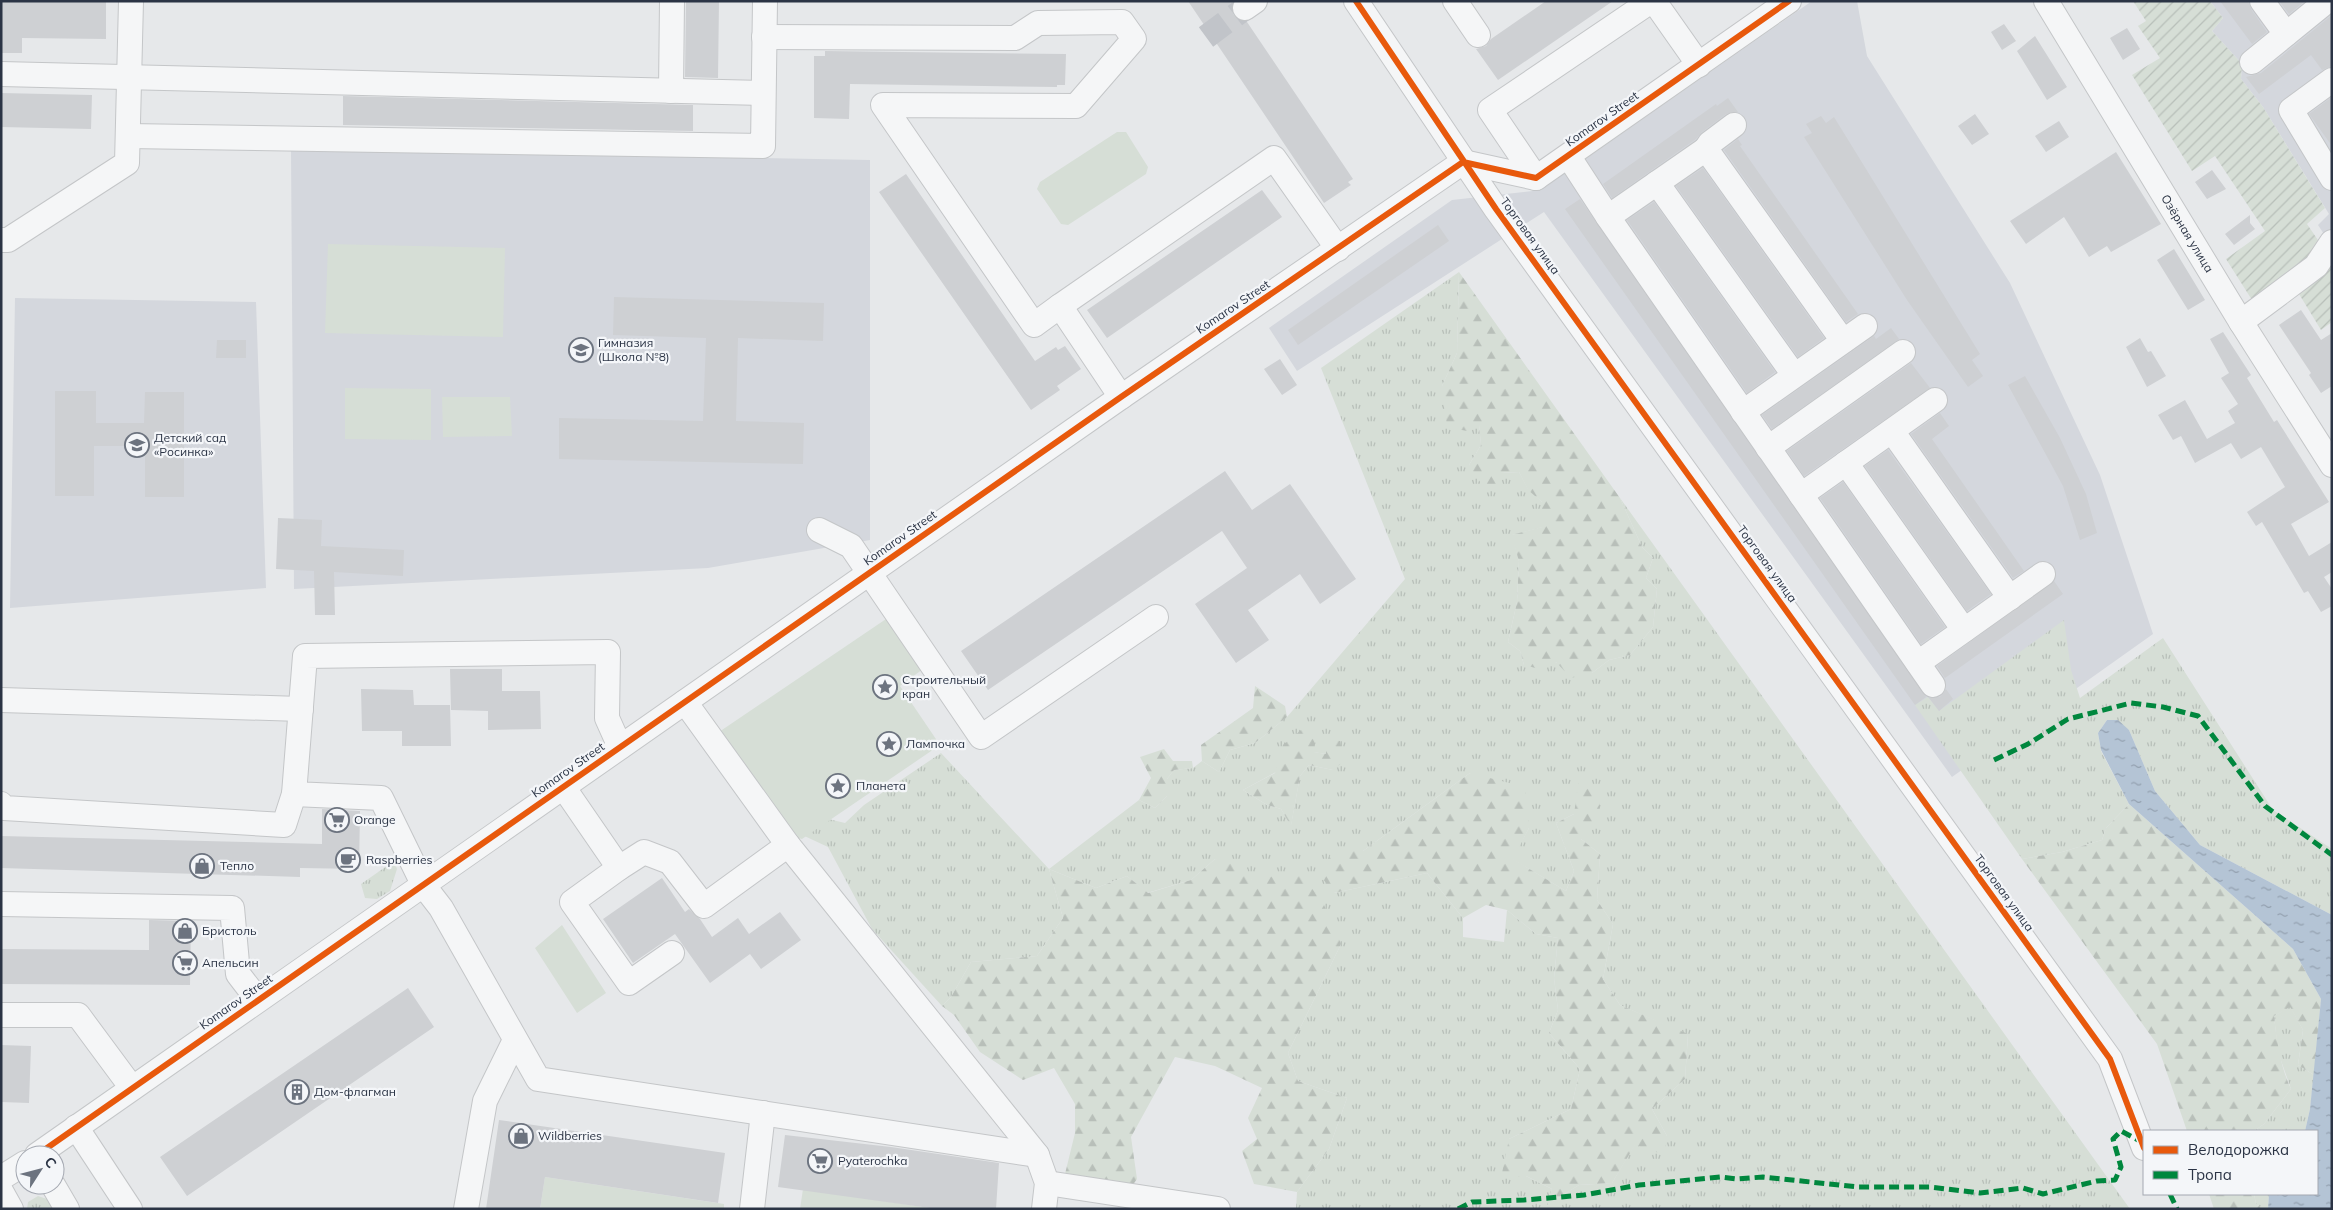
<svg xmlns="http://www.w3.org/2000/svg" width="2333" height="1210" font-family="Mulish,sans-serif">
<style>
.built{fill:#d4d7dd}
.grass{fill:url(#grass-tufts);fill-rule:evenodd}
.forest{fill:url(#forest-firs)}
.park{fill:#d6ded6}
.garden{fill:url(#garden-furrows)}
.water{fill:url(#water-ripples)}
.building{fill:#ced0d3}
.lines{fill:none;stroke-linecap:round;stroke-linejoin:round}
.minor-tunnel{stroke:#c1c4c9;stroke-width:24;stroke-dasharray:24 12;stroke-linecap:butt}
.minor-casing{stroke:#c4c6c8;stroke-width:26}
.minor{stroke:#f5f6f7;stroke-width:24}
.quiet{stroke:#00873e;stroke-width:5;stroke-dasharray:10 5;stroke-linecap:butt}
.cycleway-casing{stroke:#f4f6f9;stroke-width:9}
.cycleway{stroke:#e8590c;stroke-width:6}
.labels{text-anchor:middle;stroke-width:4.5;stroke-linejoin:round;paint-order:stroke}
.street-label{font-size:12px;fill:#2b3445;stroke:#f4f6f9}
.poi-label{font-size:12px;fill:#2b3445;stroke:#f4f6f9;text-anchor:start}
</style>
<defs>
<pattern id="grass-tufts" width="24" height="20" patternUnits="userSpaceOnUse" patternTransform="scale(1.25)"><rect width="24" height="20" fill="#d6ded6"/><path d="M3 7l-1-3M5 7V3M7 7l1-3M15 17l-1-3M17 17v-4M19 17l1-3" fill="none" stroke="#b8bfb9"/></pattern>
<pattern id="forest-firs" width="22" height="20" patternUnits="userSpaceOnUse" patternTransform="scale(1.25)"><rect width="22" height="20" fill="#d6ded6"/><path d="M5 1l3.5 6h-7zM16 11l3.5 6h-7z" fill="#b8bfb9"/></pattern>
<pattern id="garden-furrows" width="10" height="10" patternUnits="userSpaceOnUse" patternTransform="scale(1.25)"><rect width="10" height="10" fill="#d6ded6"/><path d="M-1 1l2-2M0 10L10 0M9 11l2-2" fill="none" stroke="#b8bfb9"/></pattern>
<pattern id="water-ripples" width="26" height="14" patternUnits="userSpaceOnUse" patternTransform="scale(1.25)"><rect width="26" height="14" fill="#b4c4d5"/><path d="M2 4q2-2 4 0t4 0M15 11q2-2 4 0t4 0" fill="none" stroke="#93a0af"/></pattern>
</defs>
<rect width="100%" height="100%" fill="#e6e8ea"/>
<path class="built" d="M1812,1H1857L1867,56L2010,283L2100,475L2153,634L1952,777L1544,212L1297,371L1269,328L1452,200L1541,190Z
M2210,1H2332V246L2318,225L2329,214L2263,107L2241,79L2242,64L2212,31L2223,18Z
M291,149L870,160V540L708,568L294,589Z
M15,298L256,302L266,588L10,608Z"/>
<path class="grass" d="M1459,272L1457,353L1442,386L1479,424L1481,445L1469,465L1500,473L1519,472L1528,489L1542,502L1543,527L1512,535L1519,561L1517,602L1508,642L1520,651L1524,665L1555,662L1592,673L1609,660L1630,655L1653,627L1657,589L1646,578L1653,558L1642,547L1620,498L2130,1209H1296L1297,1192L1329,1149L1347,1098L1298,1081L1288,1053L1341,944L1252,880L1215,859L1191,880L1147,893L1127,876L1096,888L1049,869L1063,918L1037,956L971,962L951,997L942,1006L872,929L828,847L798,833L808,814L845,823L864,805L941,753L1049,869L1139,800L1155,808L1167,796V779L1174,770L1193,768L1202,761L1219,772L1230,750L1255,743L1287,717L1405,579L1321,368ZM1313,752L1326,754L1333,770L1309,765L1300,776L1291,825L1281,809L1267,805L1243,790ZM1470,773L1529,828L1512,859L1566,891L1574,871L1556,823L1574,814L1581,839L1600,854L1597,900L1613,924L1603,979L1620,1005L1688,1035L1685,1079L1652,1109L1667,1136L1635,1144L1612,1183L1579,1185L1548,1204L1552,1189L1526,1176L1509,1139L1571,1109L1580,1069L1549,1033L1558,1010L1554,978L1558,938L1536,934L1507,910L1504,942L1463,937V918L1427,873L1334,893L1333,851H1363Z
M2064,620L2071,670L2080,698L2163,638L2273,810L2332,849V915L2200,845L2155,791L2129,730L2107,720L2098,733L2101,751L2129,804L2106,828L2102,840L2062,852L2022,859L1915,705L1928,697L1939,711Z
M394,861L397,869L390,891L377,899L365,898L361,884Z
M2290,1006L2303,1030L2298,1065L2314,1075L2310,1109L2305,1131H2254L2264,1124L2291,1089L2278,1052L2274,1016Z
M2254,1194H2269L2268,1209H2262L2256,1204Z
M38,1196L47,1199L53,1209H27L28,1202Z"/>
<path class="forest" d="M1459,272L1620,498L1642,547L1653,558L1646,578L1657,589L1653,627L1630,655L1609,660L1592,673L1571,678L1556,662L1543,670L1524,665L1520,651L1508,642L1517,602L1519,561L1511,535L1542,527V502L1528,490L1519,472L1500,473L1496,488H1484L1469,465L1481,445L1479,425L1467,431L1447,427L1442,386L1457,353Z
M1255,686L1285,706L1287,717L1255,743L1230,750L1219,772L1202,761L1201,745L1253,708Z
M1305,727L1315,736L1314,752L1326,754V738L1340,741L1344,761L1333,770L1309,765L1300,776L1291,826L1281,809L1267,805L1243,790L1275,773L1283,745Z
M1164,749L1173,761H1192L1193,768L1174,770L1167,779V796L1155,808L1139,800L1151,778L1140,757Z
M1470,773L1525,787L1529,828L1513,859L1566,891L1574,871L1556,823L1574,814L1579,779L1600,788L1599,820L1581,839L1600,854L1597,900L1613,924L1603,979L1620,1005L1688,1034L1685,1079L1652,1109L1667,1136L1665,1155L1635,1145L1612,1183L1579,1185L1547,1205L1552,1189L1526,1176L1501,1178L1509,1139L1571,1109L1580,1069L1549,1033L1558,1010L1554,978L1558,938L1536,934L1507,910L1486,905L1463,918L1427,873L1334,893L1319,874L1333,851H1363Z
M2129,804L2293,949L2321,999L2314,1075L2298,1065L2303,1030L2290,1007L2274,1016C2277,1042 2280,1065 2291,1089L2264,1124L2254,1131H2187L2157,1044L2022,859L2062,852L2102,840L2106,828Z
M1215,859L1245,864L1252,880L1296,872L1321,898L1341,944L1288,1053L1298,1081L1347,1098L1329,1149L1297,1192L1254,1184L1242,1151L1257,1139L1248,1118L1262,1088L1215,1066L1175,1057L1131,1137L1137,1179L1122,1200L1065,1174L1075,1133V1104L1054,1068L1023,1080L980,1052L954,1015L942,1006L951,997L971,962L1037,956L1063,918L1049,869L1096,888L1127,876L1148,893L1191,880Z
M2209,1194H2254L2256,1204L2262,1209H2214Z"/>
<path class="park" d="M1117,132H1126L1148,167L1146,174L1068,225L1061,224L1037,189L1040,182Z
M328,244L505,248L503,337L325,333Z
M345,388L431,389V440L345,439Z
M442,397H510L512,436L443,437Z
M889,617L923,669L900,686L940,745L802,839L788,835L716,734Z
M562,925L606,993L577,1013L535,948Z
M545,1177L724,1204V1209H540Z
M803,1189L937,1209H800Z"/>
<path class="garden" d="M2133,1H2210L2223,18L2212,31L2242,64L2241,79L2263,107L2325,208L2307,224L2322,246L2252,300L2226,259L2265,231L2215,156L2192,171L2132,75L2160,58L2138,26L2146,21Z
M2332,262V322L2321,330L2296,289Z"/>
<path class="water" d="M2107,720H2118L2129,730L2155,791L2200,845L2332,915V1209H2268L2269,1194H2317V1131H2305L2310,1109L2321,999L2293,949L2129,804L2101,750L2098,733Z"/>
<path class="building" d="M2,1H106V39L22,38V53H2Z
M686,1H719L718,78L685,77Z
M1188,1H1233L1231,9L1234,15L1240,21L1247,22L1353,179L1348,182L1351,185L1324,203Z
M1546,1H1613L1498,80L1476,49L1486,46L1491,39Z
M2220,1H2248L2251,9L2267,32L2252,44Z
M2279,1H2305L2289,14Z
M2332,15V66L2322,70L2311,55L2259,94L2246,77L2261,73Z
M2004,24L2016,41L2002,50L1991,32Z
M2127,28L2140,49L2123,60L2110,38Z
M2035,36L2067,87L2047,100L2017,51Z
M825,51L1066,54L1065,85H1057V87L850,84L849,119L814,118V56H825Z
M1,93L92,95L91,129L1,127Z
M343,96L693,105V131L343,125Z
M2332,97V146L2309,114Z
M1728,98L1738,112L1726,114L1702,132L1696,139L1612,198L1603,184L1716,104L1717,106Z
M1975,114L1989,134L1972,145L1958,126Z
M1821,116L1826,123L1834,117L1980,354L1972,360L1983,376L1968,387L1907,300L1804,137L1812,133L1806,124Z
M2059,121L2069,137L2046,152L2035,136Z
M1738,139L1742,145L1740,146L1858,314L1846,322L1724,150Z
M2116,152L2161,224L2111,252L2107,246L2089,257L2064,217L2026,244L2010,221Z
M1703,168L1824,338L1798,357L1676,186Z
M2212,170L2226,189L2207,199L2195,182Z
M906,174L1035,361L1056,347L1058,350L1065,346L1081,369L1057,386L1060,390L1031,410L879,192Z
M1262,190L1282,217L1107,338L1087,310Z
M1580,199L1926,697L1915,705L1565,209Z
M1654,202L1775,372L1747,393L1627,220Z
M2250,215V223L2255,229L2234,245L2225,234Z
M1438,225L1449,241L1298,345L1288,330Z
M2174,249L2205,300L2188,310L2157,260Z
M614,297L824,303L823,341L738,338L736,421L804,423L803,464L559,459V418L703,421L706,338L613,335Z
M2301,310L2321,340L2332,333V386L2321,393L2309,375L2311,373L2279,325Z
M1891,328L1899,339L1772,429L1762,415L1874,336L1876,339Z
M2223,332L2251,375L2247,378L2274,422L2277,420L2329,502L2291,524L2309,556L2332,542V572L2324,577L2332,589V606L2321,612L2308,591L2304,593L2262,522L2256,526L2247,512L2285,487L2261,447L2241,459L2231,443L2195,463L2181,436L2173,440L2158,415L2185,400L2207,439L2235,423L2228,411L2238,404L2221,378L2229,373L2210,339Z
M2140,338L2148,352L2151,351L2166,376L2147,387L2126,347Z
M217,340H246V358H216Z
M1280,359L1297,385L1282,395L1264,369Z
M1911,363L1930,388L1804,476L1787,451Z
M2025,376L2060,438L2086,494L2097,533L2080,540L2063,486L2008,385Z
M55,391H96V423H144L145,392H184V497H145V446H94V496H55Z
M1940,413L1949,426L1932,439L2024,571L2013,578L1911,434Z
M1888,450L1991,594L1967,611L1865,466Z
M1225,471L1252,510L1290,484L1356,579L1320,604L1300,574L1248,610L1269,640L1236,663L1195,604L1247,568L1222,531L988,690L961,651Z
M1843,482L1945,627L1921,644L1820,498Z
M278,518L322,520L321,546L404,550L403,576L334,572L335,615H315L314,571L276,569Z
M2054,581L2063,594L1945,678L1937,666Z
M450,669H502V691H540L541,729L488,730V711L451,710Z
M361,689L413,690L414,705H450L451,746H402V731H362Z
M1946,689L1953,699L1939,711L1929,698L1940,697Z
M322,809L360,811L359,869L300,868V877L1,868V836L322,844Z
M662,878L685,912L689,909L700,919L712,937L738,918L749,934L780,912L801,940L761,969L750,954L710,983L675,934L633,963L603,919Z
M149,920L191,921L190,985L1,984V949L149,950Z
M408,988L434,1027L187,1196L160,1157Z
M1,1045L31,1046L29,1103L1,1102Z
M499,1120L725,1153L718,1203L545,1177L540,1209H486Z
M785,1135L891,1147L999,1163L996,1209H937L778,1187Z"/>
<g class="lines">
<path class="minor-tunnel" d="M1206,37L1245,8"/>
<defs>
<g id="minor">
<path d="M1356,1L1496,209L2110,1059L2144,1148"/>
<path d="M1455,1L1478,35"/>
<path d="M1654,1L1699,65"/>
<path id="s1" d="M2046,1L2241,322L2332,465"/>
<path d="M2262,1L2286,34"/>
<path d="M1245,8L1255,1"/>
<path d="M764,37L1015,38L1038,23L1122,22L1134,39L1076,106L883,105L1034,325L1060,306L1121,397"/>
<path d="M2252,62L2327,1"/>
<path d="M1,74L763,93"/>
<path d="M2332,80L2291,110L2332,178"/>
<path d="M671,91L672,1"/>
<path d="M128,136L763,146L765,1"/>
<path d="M1706,149L1710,143L1734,125"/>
<path d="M1569,157L1608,217L1933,685"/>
<path d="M1536,178L1490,110L1651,1"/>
<path d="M1657,183L1794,375"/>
<path d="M1608,217L1706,149L1843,341"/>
<path d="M1,240H8L127,163L131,1"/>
<path d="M1060,306L1274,158L1338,249"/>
<path d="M2241,322L2316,266L2332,242"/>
<path d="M1743,412L1865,326"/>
<path d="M1892,431L2010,598"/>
<path d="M1768,448L1903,352"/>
<path d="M1846,463L1964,630"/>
<path d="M1801,495L1935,400"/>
<path d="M819,530L851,546L981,737L1156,617"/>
<path d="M1918,663L2043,574"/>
<path d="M1,700L301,709"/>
<path d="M685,702L788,845L1037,1155L1047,1183L1044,1209"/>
<path d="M620,747L607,718L608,652L305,656L294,794L381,798L424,886L441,908L538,1079L1037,1155"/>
<path d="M564,788L619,868L572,902L629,983L672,953"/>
<path d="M1,804L4,808L284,825L294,794"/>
<path d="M619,868L644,852L670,862L704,906L788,845"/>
<path d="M1,904L232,908L238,974L258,1000"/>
<path d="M1,1015H78L132,1088"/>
<path d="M76,1127L130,1209"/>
<path d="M37,1155L1121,397L1463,162L1536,178L1789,1"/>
<path d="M1,1178L25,1163"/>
<path d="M1047,1183L1218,1209"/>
<path d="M53,1185L67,1209"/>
<path d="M1,1191L11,1209"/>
<path d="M466,1209L485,1101L515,1040"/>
<path d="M752,1209L763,1113"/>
</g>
</defs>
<use href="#minor" class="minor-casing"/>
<use href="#minor" class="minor"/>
<path class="quiet" d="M1994,760L2028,744L2068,719L2131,703L2163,707L2198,716L2265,806L2332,855
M2170,1194L2177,1209
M1458,1209L1472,1202L1524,1200L1584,1195L1639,1185L1720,1177L1736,1179L1763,1177L1858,1187H1930L1980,1193L2023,1188L2043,1194L2097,1181L2115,1180L2121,1167L2113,1139L2121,1131L2140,1141"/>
<defs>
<path id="cycleway" d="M1356,1L1496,209L2110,1059L2144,1148
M37,1155L1121,397L1463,162L1536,178L1789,1"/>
</defs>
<use href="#cycleway" class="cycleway-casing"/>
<use href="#cycleway" class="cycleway"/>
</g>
<defs>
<symbol id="school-ring" viewBox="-11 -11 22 22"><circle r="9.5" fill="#f4f6f9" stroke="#6c737f" stroke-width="1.5"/><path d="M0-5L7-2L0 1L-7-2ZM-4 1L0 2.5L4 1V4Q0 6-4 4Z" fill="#6c737f"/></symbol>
<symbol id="sight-ring" viewBox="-11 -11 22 22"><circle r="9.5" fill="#f4f6f9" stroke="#6c737f" stroke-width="1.5"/><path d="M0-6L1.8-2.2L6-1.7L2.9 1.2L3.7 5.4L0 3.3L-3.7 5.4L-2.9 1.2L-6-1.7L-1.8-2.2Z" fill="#6c737f"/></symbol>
<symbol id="supermarket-ring" viewBox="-11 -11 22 22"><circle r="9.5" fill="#f4f6f9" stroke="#6c737f" stroke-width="1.5"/><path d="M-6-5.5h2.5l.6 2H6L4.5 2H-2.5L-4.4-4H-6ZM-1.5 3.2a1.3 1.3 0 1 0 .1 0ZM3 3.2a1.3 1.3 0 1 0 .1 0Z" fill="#6c737f"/></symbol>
<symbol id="cafe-ring" viewBox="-11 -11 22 22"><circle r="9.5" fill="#f4f6f9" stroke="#6c737f" stroke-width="1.5"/><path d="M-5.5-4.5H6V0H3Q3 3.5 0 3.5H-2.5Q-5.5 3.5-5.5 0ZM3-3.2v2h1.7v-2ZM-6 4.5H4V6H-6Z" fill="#6c737f"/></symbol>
<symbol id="shop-ring" viewBox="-11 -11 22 22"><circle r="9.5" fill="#f4f6f9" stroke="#6c737f" stroke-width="1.5"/><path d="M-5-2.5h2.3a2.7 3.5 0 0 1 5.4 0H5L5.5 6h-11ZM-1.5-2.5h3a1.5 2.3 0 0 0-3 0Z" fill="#6c737f"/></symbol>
<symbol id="building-ring" viewBox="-11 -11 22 22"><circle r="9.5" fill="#f4f6f9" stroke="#6c737f" stroke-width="1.5"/><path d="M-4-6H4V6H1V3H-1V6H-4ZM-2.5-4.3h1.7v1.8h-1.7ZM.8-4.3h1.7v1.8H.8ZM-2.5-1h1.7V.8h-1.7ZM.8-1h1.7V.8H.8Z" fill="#6c737f"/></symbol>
</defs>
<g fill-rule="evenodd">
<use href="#school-ring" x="567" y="336" width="28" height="28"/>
<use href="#school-ring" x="123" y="431" width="28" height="28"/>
<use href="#sight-ring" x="871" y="673" width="28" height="28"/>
<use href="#sight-ring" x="875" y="730" width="28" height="28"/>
<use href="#sight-ring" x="824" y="772" width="28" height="28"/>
<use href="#supermarket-ring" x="323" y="806" width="28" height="28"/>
<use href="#cafe-ring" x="334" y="846" width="28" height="28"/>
<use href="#shop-ring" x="188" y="852" width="28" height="28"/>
<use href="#shop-ring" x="171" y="917" width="28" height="28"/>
<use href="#supermarket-ring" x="171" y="949" width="28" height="28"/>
<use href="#building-ring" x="283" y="1078" width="28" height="28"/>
<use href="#shop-ring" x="507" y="1122" width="28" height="28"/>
<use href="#supermarket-ring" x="806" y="1147" width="28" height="28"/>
</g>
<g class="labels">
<g class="street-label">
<text transform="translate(1602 119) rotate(-35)" y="4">Komarov Street</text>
<text dy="4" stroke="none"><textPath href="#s1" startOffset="272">Озёрная улица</textPath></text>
<text transform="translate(1530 236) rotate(54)" y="4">Торговая улица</text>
<text transform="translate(1233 307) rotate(-34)" y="4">Komarov Street</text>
<text transform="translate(900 538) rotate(-35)" y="4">Komarov Street</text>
<text transform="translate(1767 564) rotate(54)" y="4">Торговая улица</text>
<text transform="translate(568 770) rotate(-35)" y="4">Komarov Street</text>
<text transform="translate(2004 893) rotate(54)" y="4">Торговая улица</text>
<text transform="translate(236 1002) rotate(-35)" y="4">Komarov Street</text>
</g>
<g class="poi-label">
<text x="598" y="347">Гимназия<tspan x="598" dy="14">(Школа №8)</tspan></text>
<text x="154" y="442">Детский сад<tspan x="154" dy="14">«Росинка»</tspan></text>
<text x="902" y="684">Строительный<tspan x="902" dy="14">кран</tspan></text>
<text x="906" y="748">Лампочка</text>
<text x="856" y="790">Планета</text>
<text x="354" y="824">Orange</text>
<text x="366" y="864">Raspberries</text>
<text x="220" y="870">Тепло</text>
<text x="202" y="935">Бристоль</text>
<text x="202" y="967">Апельсин</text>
<text x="314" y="1096">Дом-флагман</text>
<text x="538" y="1140">Wildberries</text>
<text x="838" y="1165">Pyaterochka</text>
</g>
</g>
<rect width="2333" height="1210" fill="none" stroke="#2b3445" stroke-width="5"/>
<rect x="2143" y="1130" width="175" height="65" fill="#f4f6f9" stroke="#a4a8b1"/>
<rect x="2153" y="1146" width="25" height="8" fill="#e8590c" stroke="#a4a8b1"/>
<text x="2188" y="1155" font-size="15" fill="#2b3445">Велодорожка</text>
<rect x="2153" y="1171" width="25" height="8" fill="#00873e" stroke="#a4a8b1"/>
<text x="2188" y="1180" font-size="15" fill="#2b3445">Тропа</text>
<g transform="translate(40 1170) rotate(54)"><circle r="24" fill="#f4f6f9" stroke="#a4a8b1"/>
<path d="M0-4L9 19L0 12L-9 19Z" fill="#6c737f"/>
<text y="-8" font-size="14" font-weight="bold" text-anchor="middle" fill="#2b3445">С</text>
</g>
</svg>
